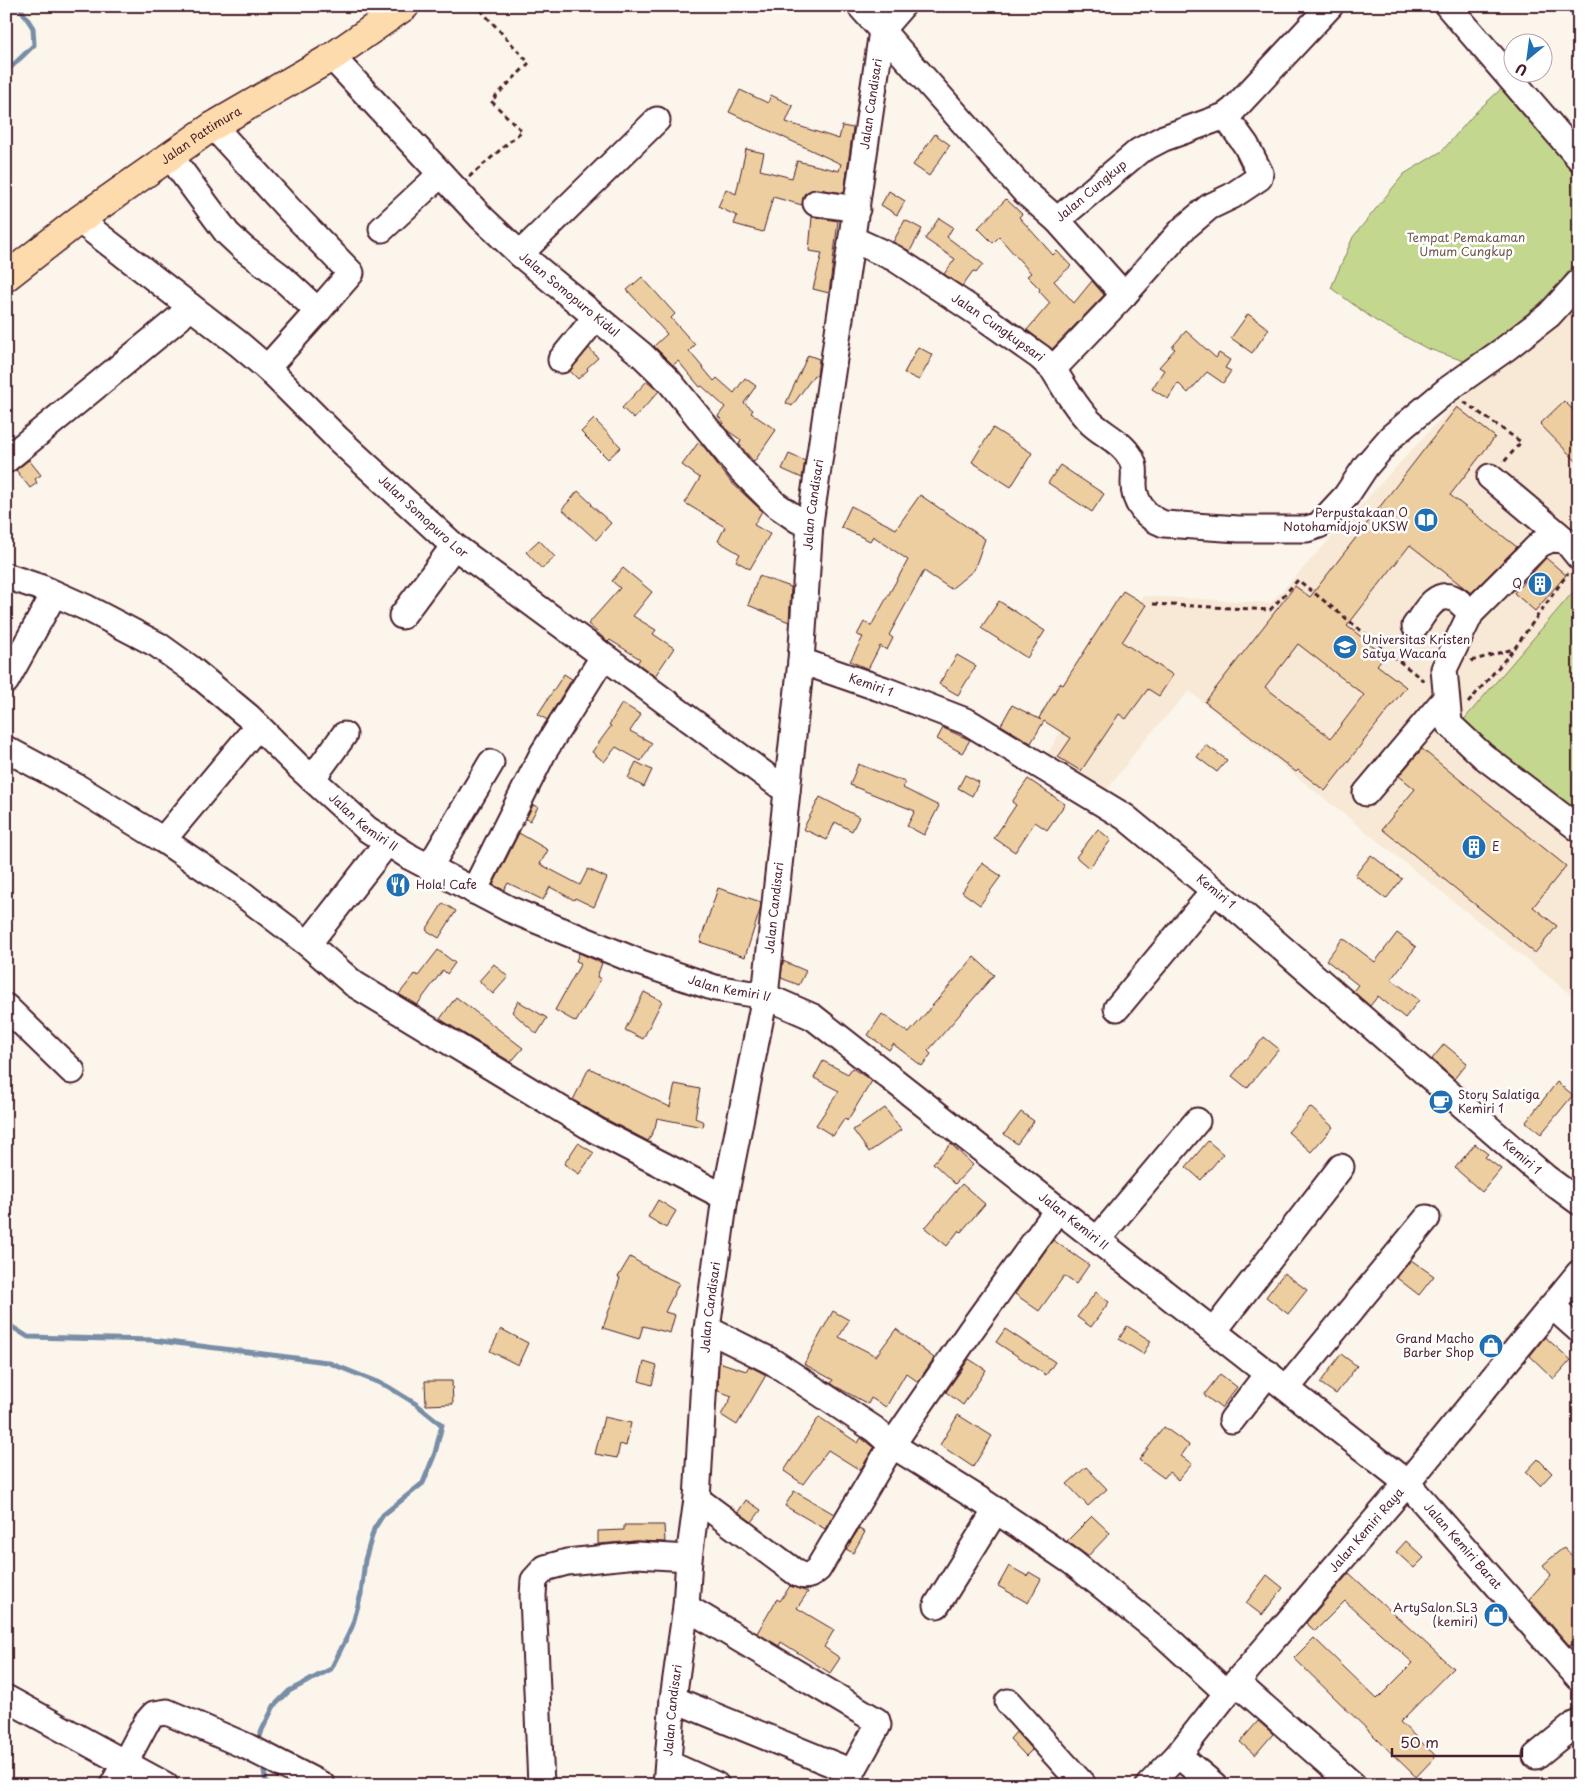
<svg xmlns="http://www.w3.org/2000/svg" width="1585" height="1791" font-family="'Playpen Sans',sans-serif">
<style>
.built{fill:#f7e9d5}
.green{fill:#c3d88e;stroke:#867c5c}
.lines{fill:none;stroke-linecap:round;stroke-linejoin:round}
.stream{stroke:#788da6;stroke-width:5}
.building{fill:#edcea0;stroke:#4a1f2b;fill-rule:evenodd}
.minor-casing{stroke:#4a1f2b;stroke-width:29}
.major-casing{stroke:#4a1f2b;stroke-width:31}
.path{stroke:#4a1f2b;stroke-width:3;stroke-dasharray:5 4;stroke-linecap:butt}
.minor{stroke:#fff;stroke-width:25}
.major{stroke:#fedbac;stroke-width:28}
.labels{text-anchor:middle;stroke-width:5;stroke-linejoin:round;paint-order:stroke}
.street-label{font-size:12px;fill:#4a1f2b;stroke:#fff}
.park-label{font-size:12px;fill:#6e5649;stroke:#fff}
.poi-label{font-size:12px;fill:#4a1f2b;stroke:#fff;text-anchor:end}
</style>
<rect width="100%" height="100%" fill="#fbf5ec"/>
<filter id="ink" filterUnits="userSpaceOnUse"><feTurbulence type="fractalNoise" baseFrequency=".02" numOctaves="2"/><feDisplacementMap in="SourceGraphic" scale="10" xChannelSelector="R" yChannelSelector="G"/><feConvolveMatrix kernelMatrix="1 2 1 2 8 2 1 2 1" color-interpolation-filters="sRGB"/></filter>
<g filter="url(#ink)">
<path class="built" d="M1579,294V1001L1189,691L1143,742L1104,794L1046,756L1143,596L1271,603L1453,405L1549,328Z"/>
<path class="green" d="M1501,89L1579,169V258L1552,293L1507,331L1464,361L1426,348L1376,321L1331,288L1353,237L1404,174L1442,151L1475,113Z
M1579,585V820L1461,723Z"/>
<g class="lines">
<path class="stream" d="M6,72L34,45L33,28L19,6
M6,1323L28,1337L152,1340L327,1362L387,1386L416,1404L442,1425L435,1453L423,1483L383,1515L374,1529L365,1560L361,1594L352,1627L331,1669L289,1691L274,1706L262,1730L258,1743
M260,1765L263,1768L267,1785"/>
</g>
<path class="building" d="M740,90L768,103L771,95L793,106L786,122L839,139L842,126L853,128L844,193L818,189L811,190L804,194L802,205L773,197L763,232L734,224L737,216L718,207L726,189L736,194L746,149L764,153L760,170L792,178L797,161L839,171L841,164L729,112Z
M935,134L950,145L929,176L913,165Z
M889,191L905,201L897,215L881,205Z
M1006,199L1022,214L1019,217L1053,255L1057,251L1071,266L1054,281L1074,303L1092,281L1104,295L1052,349L1027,330L1050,303L1039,291L1040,289L1027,276L1031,273L999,237L993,243L978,228Z
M812,217L838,221L829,293L813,289L822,253L809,251Z
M939,218L953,227L947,237L983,264L976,273L973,271L962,286L944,274L955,259L925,239Z
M905,220L922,229L910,251L893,242Z
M642,277L675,314L671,318L695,345L689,351L714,381L717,378L734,393L745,378L756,386L744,403L753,410L751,413L776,430L754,462L739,444L741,440L728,431L723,425L724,423L718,416L725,407L702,386L700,387L678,361L673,365L654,346L667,334L627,290Z
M1248,314L1269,329L1252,353L1231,338Z
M1186,331L1216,358L1219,353L1230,360L1225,368L1231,371L1223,383L1207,372L1188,393L1178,383L1168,399L1152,389L1164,370L1159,367L1175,349L1172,347Z
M918,347L933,355L919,380L904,373Z
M589,348L598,358L587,368L588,370L578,379L570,371Z
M808,355L819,359L817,376L814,375L792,406L786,403Z
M647,381L659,391L634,419L622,408Z
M1564,401L1579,416V464L1540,424Z
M1457,407L1495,437L1450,495L1517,547L1471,593L1410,545L1347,626L1385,655L1377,665L1406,687L1325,791L1298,770L1296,772L1205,702L1295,586L1310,597ZM1298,644L1364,695L1331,738L1265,687Z
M594,419L621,447L608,459L581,432Z
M993,428L1032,453L1011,487L972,462Z
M698,443L704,447L731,482L762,511L754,525L770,534L750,569L736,561L740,554L718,541L725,527L685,503L700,478L682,465Z
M789,454L805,461L802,478L782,469Z
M29,460L41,475L35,479L37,483L30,488L16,470Z
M1060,465L1104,494L1092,512L1048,483Z
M578,491L592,504L591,505L611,523L596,540L562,509Z
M920,495L985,539L974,570L951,589L924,571L889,635L893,638L887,650L880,646L868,669L850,661L863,637L857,635L864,622L871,626L908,560L873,536L870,541L841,527L851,506L896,529Z
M539,540L555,557L542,569L526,552Z
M1546,558L1566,575L1535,611L1514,593Z
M623,568L652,592L633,616L656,630L653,634L674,648L655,676L637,663L640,659L610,640L608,642L588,624L620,588L612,581Z
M759,576L791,587L789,622L748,605Z
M1123,591L1146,605L1122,642L1173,675L1159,696L1148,689L1126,719L1119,714L1081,771L1058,757L1071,738L1044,721L1031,743L1001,725L1012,705L1041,720L1039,718L1060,683L1063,685Z
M999,601L1045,631L1027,658L981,628Z
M957,655L976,666L958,695L939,684Z
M564,674L572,679L547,720L538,714Z
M622,703L641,715L630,731L652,743L641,761L616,747L604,762L592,752L611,726L609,725Z
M943,728L970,740L962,753L937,739Z
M1206,745L1227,760L1217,772L1197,757Z
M1422,749L1566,866L1533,907L1557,926L1535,953L1382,829L1415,789L1399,776Z
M636,762L652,770L644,787L628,778Z
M858,764L905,782L903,788L939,806L924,835L907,826L915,811L850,785Z
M965,775L979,782L972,796L958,788Z
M1028,779L1065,804L1047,830L1035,822L1015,852L994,838L1016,805L1012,802Z
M820,797L859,817L852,831L835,822L827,840L803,829Z
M533,805L538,807L530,821L526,819Z
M1098,829L1111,840L1089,868L1076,857Z
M519,833L548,850L540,864L580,885L588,869L607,878L594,907L575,898L574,900L550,887L543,900L508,883L504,890L493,885Z
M1371,855L1402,879L1386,899L1355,875Z
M982,863L1001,876L980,905L962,892Z
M718,888L761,902L760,910L745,957L700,942Z
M443,903L456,911L439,938L426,930Z
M1397,933L1416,947L1391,979L1419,1000L1405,1018L1378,996L1370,1006L1353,991L1358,985L1326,960L1343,938L1375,962Z
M438,950L455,963L447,974L443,970L417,1005L399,994L415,974L418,976Z
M579,953L602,963L597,977L601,979L576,1022L555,1010L581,963L576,961Z
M974,957L994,975L928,1051L931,1054L922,1066L893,1044L889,1050L868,1035L882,1014L909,1033Z
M783,961L806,971L799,985L781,978Z
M494,964L508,977L493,994L479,981Z
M644,992L662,1001L643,1039L625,1030Z
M456,997L523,1048L511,1062L440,1019Z
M518,1001L547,1018L537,1034L512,1012Z
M1264,1037L1279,1049L1247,1088L1232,1076Z
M1444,1044L1467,1063L1454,1079L1432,1059Z
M823,1061L848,1074L852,1068L872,1081L847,1121L845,1118L833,1136L816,1125L839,1091L814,1078Z
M589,1068L670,1107L675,1084L700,1089L695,1118L704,1122L703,1127L657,1118L655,1128L648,1141L604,1118L573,1100Z
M1557,1082L1573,1095L1541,1134L1526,1122Z
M1310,1107L1333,1127L1311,1152L1288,1132Z
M885,1108L901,1130L869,1152L853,1130Z
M1021,1112L1034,1121L1017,1144L1004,1134Z
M1208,1141L1223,1154L1201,1180L1186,1167Z
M578,1143L594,1153L579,1174L564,1164Z
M951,1144L973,1165L955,1184L933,1163Z
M1475,1144L1488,1154L1485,1157L1501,1169L1482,1192L1455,1168Z
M962,1184L985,1204L961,1232L959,1230L947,1246L925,1228Z
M658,1200L676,1211L666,1228L648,1217Z
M1053,1240L1089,1265L1076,1284L1064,1276L1039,1311L1015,1294Z
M630,1257L659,1274L679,1283L665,1312L675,1315L670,1333L643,1326L639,1339L603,1328L620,1278L618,1277Z
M1411,1260L1434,1276L1419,1295L1397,1278Z
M1284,1273L1307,1290L1288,1314L1266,1297Z
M1096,1292L1109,1302L1091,1327L1077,1317Z
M833,1311L849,1320L839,1337L876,1356L896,1329L934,1358L918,1382L906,1373L886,1407L871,1398L868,1404L835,1386L831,1383L833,1380L804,1364Z
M1127,1326L1151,1341L1143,1354L1119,1339Z
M501,1329L528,1343L518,1365L490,1351Z
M1005,1329L1055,1362L1046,1375L996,1342Z
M1545,1337L1571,1360L1554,1379L1530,1356Z
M1341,1354L1357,1366L1336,1394L1320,1383Z
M969,1359L986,1370L963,1405L946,1392Z
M644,1362L657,1366L652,1385L639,1381Z
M719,1362L746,1371L749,1366L766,1375L737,1425L721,1415L732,1396L718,1391Z
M1220,1374L1237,1387L1221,1408L1204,1395Z
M425,1381H452L453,1404L426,1405Z
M958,1415L992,1436L973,1467L940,1445Z
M604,1417L631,1423L626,1446L620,1444L617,1458L595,1454Z
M819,1417L858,1443L861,1438L874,1448L860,1470L828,1450L803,1484L784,1471Z
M1164,1427L1189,1445L1181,1456L1192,1464L1178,1480L1169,1472L1164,1478L1139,1460Z
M1538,1459L1552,1473L1540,1486L1526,1472Z
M1086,1467L1107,1489L1088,1506L1067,1484Z
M794,1491L834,1514L825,1529L785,1506Z
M746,1500L761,1510L752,1522L738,1512Z
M1092,1516L1110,1533L1088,1556L1067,1541Z
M624,1525H664L665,1542L636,1541L598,1544V1531L624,1530Z
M859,1529L865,1532L853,1553L846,1549Z
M1406,1541L1424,1558L1414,1568L1396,1552Z
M1564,1547L1579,1564V1640L1570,1646L1529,1599L1551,1575L1543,1565Z
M1009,1566L1027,1576L1029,1572L1041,1579L1028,1603L998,1586Z
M1349,1573L1453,1668L1400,1722L1436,1756L1416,1777L1294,1658L1314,1638L1377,1699L1413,1663L1345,1601L1315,1631L1306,1623Z
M1267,1575L1283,1588L1262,1615L1246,1603Z
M790,1586L808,1592L797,1608L834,1630L824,1647L840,1658L830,1673L781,1642L779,1646L757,1633L777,1599L780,1601Z
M1258,1721L1273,1734L1255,1755L1240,1742Z
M1016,1732L1032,1750L1026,1756L1010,1739Z"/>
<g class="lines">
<defs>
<g id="minor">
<path id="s1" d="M860,6L1024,191L1057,220L1139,151L1164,138L1225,116L1234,109L1330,6"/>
<path d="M1448,6L1579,158"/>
<path d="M882,29L902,6"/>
<path id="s2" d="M332,57L482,218L520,254L642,355L669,381L741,470L775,504L798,520L810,523"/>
<path d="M170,156L227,233L243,248L279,275L318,311L351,273L288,208L213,126"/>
<path d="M816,203L857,209"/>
<path id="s3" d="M79,220L239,344L267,368L338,439L454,546L787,791"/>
<path d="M1057,220L1124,295"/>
<path d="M382,229L441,174"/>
<path id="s4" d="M852,239L894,258L979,314L1040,357L1053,369L1124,295L1183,229L1209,207L1232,196L1259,178L1260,173L1246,145L1225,116"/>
<path d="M520,254L657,120"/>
<path d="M561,360L596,317"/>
<path d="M267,368L318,311"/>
<path d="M1053,369C1064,387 1076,408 1091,423C1104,435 1122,442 1131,458C1136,467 1134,475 1134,484C1134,504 1147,518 1164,524L1239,529H1307L1319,525L1346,496L1366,466L1392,436L1447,390L1505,349L1549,315L1579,282"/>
<path d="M6,460L179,318L190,306"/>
<path d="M1490,477L1565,540"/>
<path d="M1579,557L1565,540L1551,539L1540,544L1471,613L1444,669L1449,724L1483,756L1579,829"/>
<path id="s5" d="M6,576L42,588L87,608L158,645L190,668L249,717L298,766L367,829L410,857L509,909L641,963L715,988L765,996L813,1017L1407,1483L1579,1678"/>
<path d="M402,616L454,546"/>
<path d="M1415,626C1424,614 1434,591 1453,598C1459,600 1466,609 1471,613"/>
<path id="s6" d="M801,661L885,690L968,722L1125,817L1244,915L1545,1177L1579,1202"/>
<path d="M6,681L54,594"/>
<path d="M6,749L77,787L163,840L237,890L308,944L354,984L597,1131L725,1197"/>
<path d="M312,779L344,735"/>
<path d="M1366,793L1446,698"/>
<path d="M163,840L258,726"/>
<path d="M429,868L491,763"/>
<path d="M474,891L543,753L603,657"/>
<path d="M308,944L387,843"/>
<path d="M6,1007L72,1071"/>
<path d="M1117,1008L1214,891"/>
<path d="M1097,1240L1197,1121"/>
<path d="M1552,1306L1579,1330"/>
<path d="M707,1329L773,1362L874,1429L892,1445L982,1501L1072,1562L1166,1637L1227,1693"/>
<path d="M1214,1331L1341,1167"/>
<path d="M1287,1388L1427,1218"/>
<path d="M1232,1420L1268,1373"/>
<path d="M697,1499L798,1574C807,1578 811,1575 818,1569L892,1445L971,1330L1058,1209"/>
<path d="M937,1605L996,1510"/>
<path d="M686,1607L877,1721L878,1725L852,1772L851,1785"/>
<path d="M1237,1683L1353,1785"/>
<path d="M6,1698L165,1785"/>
<path d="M673,1699L852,1772"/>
<path d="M1008,1702L1083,1785"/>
<path d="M1178,1755L1214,1785"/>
<path d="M1536,1756L1579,1721"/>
<path d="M669,1764L716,1785"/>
<path d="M113,1785L146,1723L154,1714L167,1712L248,1747L322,1785"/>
<path d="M541,1785L533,1596L534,1580L545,1568L567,1562L637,1555L689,1558"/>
<path id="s7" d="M666,1785L673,1699L686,1607L689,1558L697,1499L707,1329L725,1197L765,996L801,661L810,523L882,31"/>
<path id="s8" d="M1149,1785L1178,1755L1227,1693L1407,1483L1579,1273"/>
</g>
<g id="major">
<path id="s9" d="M6,277L79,220L213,126L332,57L405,6"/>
</g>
</defs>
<use href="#minor" class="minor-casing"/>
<use href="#major" class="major-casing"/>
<path class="path" d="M469,177L522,131L491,101L529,63L477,6
M1464,402L1521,442L1504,462
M1153,604L1270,610L1298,580L1424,681
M1471,661L1513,649
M1468,703L1514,649L1568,573
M1573,880L1579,885"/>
<use href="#minor" class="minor"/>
<use href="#major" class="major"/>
</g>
</g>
<defs>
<symbol id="library-disc" viewBox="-11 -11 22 22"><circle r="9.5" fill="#1f6fb2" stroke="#fff"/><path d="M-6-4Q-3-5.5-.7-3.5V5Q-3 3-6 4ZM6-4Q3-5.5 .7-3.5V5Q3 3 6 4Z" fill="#fff"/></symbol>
<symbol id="building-disc" viewBox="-11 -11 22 22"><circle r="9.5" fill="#1f6fb2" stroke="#fff"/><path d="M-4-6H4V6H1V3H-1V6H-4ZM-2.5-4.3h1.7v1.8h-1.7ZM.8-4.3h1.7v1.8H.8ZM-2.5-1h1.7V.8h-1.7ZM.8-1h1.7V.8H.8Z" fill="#fff"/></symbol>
<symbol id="university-disc" viewBox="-11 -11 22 22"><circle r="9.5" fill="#1f6fb2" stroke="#fff"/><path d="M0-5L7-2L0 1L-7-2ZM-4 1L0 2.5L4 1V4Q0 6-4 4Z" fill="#fff"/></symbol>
<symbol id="restaurant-disc" viewBox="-11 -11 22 22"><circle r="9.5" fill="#1f6fb2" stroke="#fff"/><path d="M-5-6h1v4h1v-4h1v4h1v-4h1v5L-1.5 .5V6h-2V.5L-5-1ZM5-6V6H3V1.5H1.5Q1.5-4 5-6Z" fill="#fff"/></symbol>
<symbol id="cafe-disc" viewBox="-11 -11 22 22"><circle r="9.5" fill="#1f6fb2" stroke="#fff"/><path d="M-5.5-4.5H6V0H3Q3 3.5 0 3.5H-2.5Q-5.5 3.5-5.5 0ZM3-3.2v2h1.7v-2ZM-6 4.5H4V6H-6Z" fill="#fff"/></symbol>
<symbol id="shop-disc" viewBox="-11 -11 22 22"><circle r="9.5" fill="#1f6fb2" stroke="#fff"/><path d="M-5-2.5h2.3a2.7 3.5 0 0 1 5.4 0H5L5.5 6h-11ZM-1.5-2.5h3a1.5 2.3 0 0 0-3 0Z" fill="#fff"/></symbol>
</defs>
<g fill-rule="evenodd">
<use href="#library-disc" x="1412" y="506" width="28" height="28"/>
<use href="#building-disc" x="1526" y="570" width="28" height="28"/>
<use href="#university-disc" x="1331" y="633" width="28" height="28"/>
<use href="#building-disc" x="1460" y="833" width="28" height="28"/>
<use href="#restaurant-disc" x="384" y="871" width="28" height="28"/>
<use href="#cafe-disc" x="1427" y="1088" width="28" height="28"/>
<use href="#shop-disc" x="1477" y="1332" width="28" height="28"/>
<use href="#shop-disc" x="1482" y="1601" width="28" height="28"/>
</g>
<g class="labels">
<g class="street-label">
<text dy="4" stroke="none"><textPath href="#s7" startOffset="1695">Jalan Candisari</textPath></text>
<text dy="4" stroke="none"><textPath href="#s9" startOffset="241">Jalan Pattimura</textPath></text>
<text dy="4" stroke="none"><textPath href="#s1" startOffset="336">Jalan Cungkup</textPath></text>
<text dy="4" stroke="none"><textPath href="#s2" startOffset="336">Jalan Somopuro Kidul</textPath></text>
<text dy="4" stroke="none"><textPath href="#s4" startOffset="171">Jalan Cungkupsari</textPath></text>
<text dy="4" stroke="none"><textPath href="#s7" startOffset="1290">Jalan Candisari</textPath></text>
<text dy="4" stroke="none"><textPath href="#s3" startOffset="455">Jalan Somopuro Lor</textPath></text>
<text dy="4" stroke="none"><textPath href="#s6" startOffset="74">Kemiri 1</textPath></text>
<text dy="4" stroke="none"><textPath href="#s5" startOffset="439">Jalan Kemiri II</textPath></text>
<text dy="4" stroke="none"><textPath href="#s6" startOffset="479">Kemiri 1</textPath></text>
<text dy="4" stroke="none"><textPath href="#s7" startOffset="885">Jalan Candisari</textPath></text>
<text dy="4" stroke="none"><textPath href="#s5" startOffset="844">Jalan Kemiri II</textPath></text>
<text dy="4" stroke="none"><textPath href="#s6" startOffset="884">Kemiri 1</textPath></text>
<text dy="4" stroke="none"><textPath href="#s5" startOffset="1264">Jalan Kemiri II</textPath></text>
<text dy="4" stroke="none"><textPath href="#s7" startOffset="480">Jalan Candisari</textPath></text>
<text dy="4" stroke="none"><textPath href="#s8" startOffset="335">Jalan Kemiri Raya</textPath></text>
<text dy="4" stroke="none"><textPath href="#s5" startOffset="1772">Jalan Kemiri Barat</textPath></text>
<text dy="4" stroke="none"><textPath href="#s7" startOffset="75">Jalan Candisari</textPath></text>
</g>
<g class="park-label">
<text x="1466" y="242">Tempat Pemakaman<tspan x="1466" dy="14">Umum Cungkup</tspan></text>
</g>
<g class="poi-label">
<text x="1408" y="517">Perpustakaan O<tspan x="1408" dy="14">Notohamidjojo UKSW</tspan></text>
<text x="1522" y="588">Q</text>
<text x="1362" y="644" text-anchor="start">Universitas Kristen<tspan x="1362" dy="14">Satya Wacana</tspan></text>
<text x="1492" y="851" text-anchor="start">E</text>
<text x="416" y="889" text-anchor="start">Hola! Cafe</text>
<text x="1458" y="1099" text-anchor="start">Story Salatiga<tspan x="1458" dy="14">Kemiri 1</tspan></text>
<text x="1474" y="1343">Grand Macho<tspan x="1474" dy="14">Barber Shop</tspan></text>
<text x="1478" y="1612">ArtySalon.SL3<tspan x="1478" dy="14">(kemiri)</tspan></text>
</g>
</g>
<rect width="1585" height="1791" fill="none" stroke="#fff" stroke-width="25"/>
<rect x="12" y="12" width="1560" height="1766" fill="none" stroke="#4a1f2b" stroke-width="2" filter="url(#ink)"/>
<g transform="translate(1528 58) rotate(209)"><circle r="24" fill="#ffffff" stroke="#b7a5aa"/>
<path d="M0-4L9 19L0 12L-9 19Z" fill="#1f6fb2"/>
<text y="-8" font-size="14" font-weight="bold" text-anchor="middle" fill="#4a1f2b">U</text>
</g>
<path d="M1392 1748v8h130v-8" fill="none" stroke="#4a1f2b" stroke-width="2.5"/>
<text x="1400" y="1748" font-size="15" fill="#4a1f2b" stroke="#ffffff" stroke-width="4" paint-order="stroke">50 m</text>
</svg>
